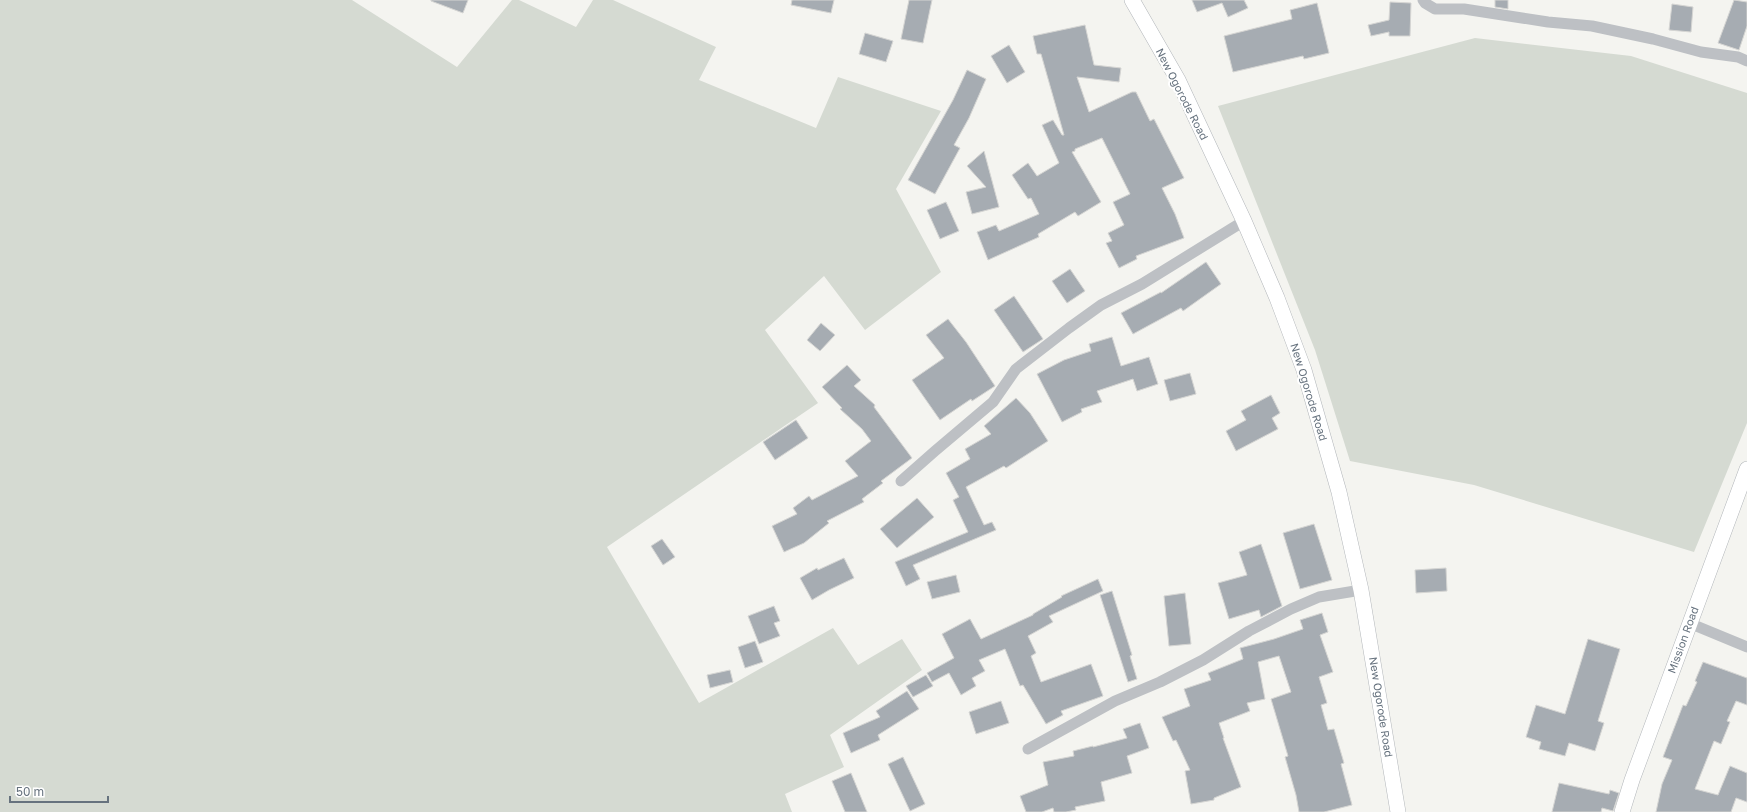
<svg xmlns="http://www.w3.org/2000/svg" width="1747" height="812" font-family="'Golos Text',sans-serif">
<style>
.green{fill:#d5dad2}
.building{fill:#a6acb2;stroke:#d5d5d3}
.lines{fill:none;stroke-linecap:round;stroke-linejoin:round}
.secondary-casing{stroke:#b2b6ba;stroke-width:16}
.street{stroke:#bdc0c4;stroke-width:11}
.secondary{stroke:#fff;stroke-width:15}
.labels{text-anchor:middle;stroke-width:4;stroke-linejoin:round;paint-order:stroke}
.street-label{font-size:11px;fill:#66727e;stroke:#fff}
</style>
<rect width="100%" height="100%" fill="#f4f4f0"/>
<path class="green" d="M0,0H352L457,67L512,0H519L576,27L593,0H613L716,47L699,80L816,128L838,77L941,111L896,189L941,272L865,330L824,276L765,330L818,403L607,547L699,703L833,628L858,665L902,639L922,670L830,735L844,767L785,794L792,812H0Z
M1475,38L1631,56L1747,93V423L1694,552L1474,485L1350,461L1315,350L1218,106Z"/>
<path class="building" d="M431,0H468L463,13L431,1Z
M792,0H834L831,13L791,5Z
M909,0H932L923,43L901,39Z
M1192,0H1244L1248,8L1228,17L1222,3L1197,12Z
M1495,0H1508V9L1495,7Z
M1734,0L1747,2V26L1739,50L1718,43Z
M1390,2L1411,3L1410,36H1389V32L1371,36L1368,25L1389,20Z
M1317,3L1329,53L1304,59L1303,56L1233,72L1224,36L1292,19L1290,10Z
M1672,4L1693,7L1691,32L1669,30Z
M1085,25L1094,65L1121,68L1119,82L1077,77L1089,112L1132,92H1136L1150,121L1154,119L1184,178L1162,188L1175,214L1184,238L1136,256L1137,259L1119,268L1106,243L1112,241L1108,233L1124,225L1113,202L1130,194L1102,138L1075,149V151L1072,152L1101,202L1078,216L1075,212L1038,234L1039,237L988,260L977,232L996,225L999,231L1039,214L1031,198L1028,199L1012,175L1028,163L1037,176L1059,163L1042,125L1053,120L1062,135H1064L1041,54H1037L1033,36Z
M865,33L893,41L886,62L859,54Z
M1009,45L1025,72L1007,83L991,56Z
M967,70L986,79L969,118L954,145L960,148L935,194L908,180L953,100Z
M984,151L999,207L972,214L966,192L986,187L967,166Z
M946,202L959,231L940,239L927,210Z
M1206,262L1221,284L1183,311L1181,308L1133,334L1121,313L1161,292V293Z
M1070,269L1085,291L1067,303L1052,281Z
M1014,296L1043,339L1023,352L994,310Z
M948,319L966,342L995,386L972,401L971,399L940,420L912,380L944,358L926,335Z
M821,323L835,335L820,351L807,340Z
M1112,337L1121,366L1149,357L1158,384L1137,391L1133,379L1097,391L1102,402L1081,409L1082,412L1062,422L1037,374L1064,360L1091,351L1089,344Z
M847,365L861,380L854,386L875,405L874,407L912,458L881,481L883,483L862,499L864,502L827,521L829,523L804,543L784,552L772,526L797,514L793,508L809,496L812,500L858,476L845,461L871,441L862,429L840,409L842,408L822,387Z
M1190,373L1196,394L1170,401L1164,380Z
M1271,395L1280,413L1272,418L1278,429L1236,451L1226,431L1246,420L1241,411Z
M1016,398L1030,413L1048,441L1006,468L1004,466L966,487L984,525L992,522L996,530L913,565L920,579L906,586L895,562L968,532L953,500L959,497L946,473L970,459L965,449L991,434L984,426Z
M796,420L808,438L775,460L763,442Z
M917,498L934,517L897,548L880,529Z
M1314,524L1332,580L1300,589L1283,533Z
M662,539L675,557L663,565L651,546Z
M1261,544L1282,606L1261,617L1259,610L1229,619L1218,583L1247,575L1239,552Z
M844,558L854,578L829,590L812,600L800,578L817,568L818,570Z
M1446,568L1447,591L1416,593L1415,570Z
M956,575L960,592L932,599L927,582Z
M1098,579L1103,591L1049,616L1053,622L1028,636L1036,653L1031,656L1041,682L1091,664L1103,696L1061,711L1063,715L1046,724L1023,685L1020,686L1005,649L979,660L985,671L972,678L976,686L961,695L949,673L932,682L927,673L954,658L942,634L970,619L981,639L1033,615V614L1062,597L1061,596Z
M1112,591L1132,655L1130,656L1137,679L1128,682L1100,595Z
M1185,593L1191,644L1169,646L1164,596Z
M774,606L780,621L774,623L780,636L759,644L748,616Z
M1322,613L1328,632L1320,635L1333,672L1319,677L1327,703L1321,705L1328,730L1334,729L1344,763L1341,764L1352,805L1324,812H1299L1296,795L1285,757L1288,756L1271,699L1291,692L1279,656L1258,662L1265,699L1247,703L1250,711L1219,723L1224,738H1223L1241,787L1214,798V800L1191,804L1185,771L1190,770L1176,740L1173,741L1162,717L1190,706L1184,689L1211,680L1208,673L1243,659L1240,648L1274,639L1303,629L1300,620Z
M1588,639L1620,649L1598,721L1604,723L1595,751L1569,743L1565,756L1539,749L1541,742L1526,737L1536,705L1565,714Z
M755,641L763,662L745,668L738,647Z
M1703,662L1747,678V705L1736,701L1727,721L1730,722L1721,744L1714,741L1695,789L1718,795L1730,766L1747,773V802L1736,798L1731,812H1656L1662,784L1672,760L1663,757L1683,705L1686,706L1697,682L1695,681Z
M730,670L733,682L710,688L707,675Z
M926,675L933,686L913,697L906,686Z
M907,691L919,709L878,735L880,740L851,753L843,733L880,717L876,711Z
M1001,701L1009,723L976,734L969,712Z
M1140,723L1149,748L1127,756L1132,773L1101,782L1105,801L1075,807L1076,810L1066,812H1054L1053,808L1042,812H1026L1020,796L1048,785L1043,762L1074,756L1073,751L1093,746V747L1127,738L1123,729Z
M903,757L925,804L910,811L888,764Z
M851,773L867,812H845L832,781Z
M1559,783L1609,794L1610,790L1619,793L1613,811L1602,808L1601,812H1552Z"/>
<g class="lines">
<defs>
<path id="secondary" d="M1132,0L1178,80L1244,221L1277,298L1304,370L1339,492L1361,590L1398,812
M1622,812L1632,780L1747,469"/>
</defs>
<use href="#secondary" class="secondary-casing"/>
<path class="street" d="M1423,0L1425,3L1435,9H1464L1548,22L1592,26L1653,39L1701,52L1738,57L1747,61
M901,481L935,451L993,402L1016,369L1069,328L1101,305L1142,284L1244,221
M1689,623L1747,647
M1028,749L1115,701L1160,682L1203,660L1249,631L1291,609L1319,597L1361,590"/>
<use href="#secondary" class="secondary"/>
</g>
<g class="labels">
<g class="street-label">
<text transform="translate(1182 94) rotate(63)" y="4">New Ogorode Road</text>
<text transform="translate(1309 392) rotate(73)" y="4">New Ogorode Road</text>
<text transform="translate(1683 640) rotate(-70)" y="4">Mission Road</text>
<text transform="translate(1381 707) rotate(81)" y="4">New Ogorode Road</text>
</g>
</g>
<path d="M10 796v6h98v-6" fill="none" stroke="#66727e" stroke-width="2"/>
<text x="16" y="796" font-size="12" fill="#66727e" stroke="#ffffff" stroke-width="3" paint-order="stroke">50 m</text>
</svg>
